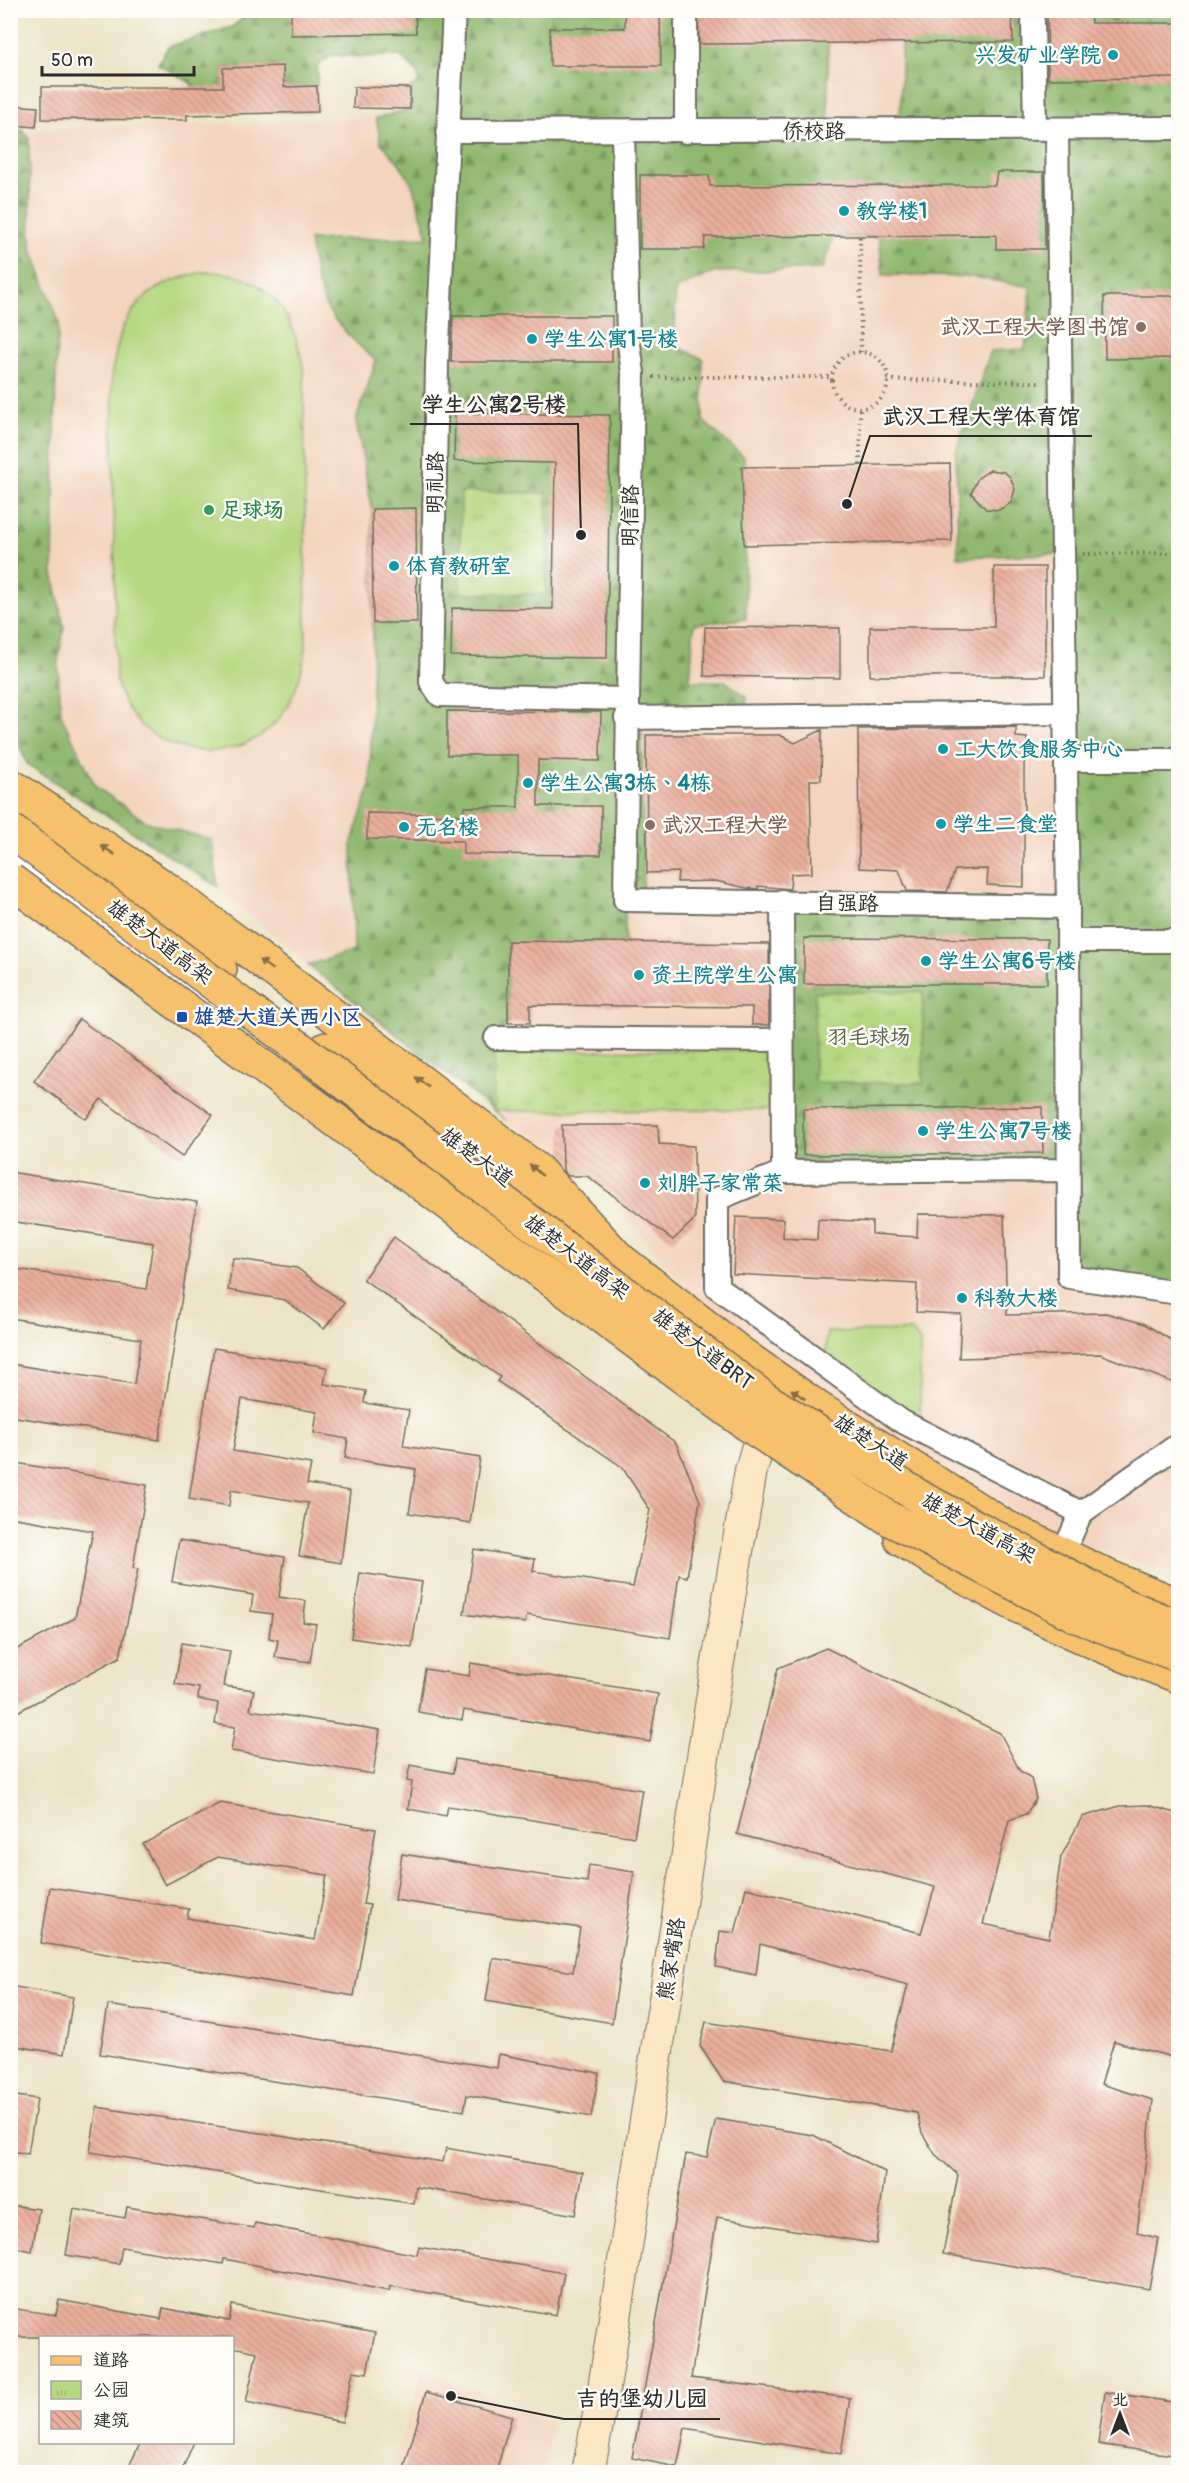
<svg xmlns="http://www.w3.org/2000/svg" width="1189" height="2483" font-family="Pangolin,'LXGW WenKai TC',sans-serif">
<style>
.built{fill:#f3d4be}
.green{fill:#b6d881;stroke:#708256;stroke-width:1.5}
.forest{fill:url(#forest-firs);stroke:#5e724d;stroke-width:1.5}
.park{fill:url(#park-tufts);stroke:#708256;stroke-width:1.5}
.building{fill:url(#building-back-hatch)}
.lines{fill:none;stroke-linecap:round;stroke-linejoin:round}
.lane-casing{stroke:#6f6c61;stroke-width:15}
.street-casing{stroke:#6f6c61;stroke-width:26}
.secondary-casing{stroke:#6f6c61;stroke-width:34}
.primary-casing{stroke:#6f6c61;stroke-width:36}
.highway-casing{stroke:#6f6c61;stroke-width:36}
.path{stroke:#6f6c61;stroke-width:4;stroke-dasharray:1.5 4.5;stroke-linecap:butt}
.lane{stroke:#fff;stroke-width:12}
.street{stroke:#fff;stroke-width:22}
.secondary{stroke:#fce6c4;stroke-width:32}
.primary{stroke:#f7c06c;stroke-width:33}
.highway{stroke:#f7c06c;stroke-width:33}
.highway-bridge-casing{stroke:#6f6c61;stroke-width:36;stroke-linecap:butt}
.highway-bridge{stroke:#f7c06c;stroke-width:33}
.oneway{fill:#876e48}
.culture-dot{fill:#0f9aa8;stroke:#fdfcf7;stroke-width:2}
.education-dot{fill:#8d6e63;stroke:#fdfcf7;stroke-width:2}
.leisure-dot{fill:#2e9e5b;stroke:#fdfcf7;stroke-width:2}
.transit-dot{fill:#1a4fb4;stroke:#fdfcf7;stroke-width:2}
.labels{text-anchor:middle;stroke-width:5;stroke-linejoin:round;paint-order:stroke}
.culture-label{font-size:21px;font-weight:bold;fill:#0d838f;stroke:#fdfcf7;text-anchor:start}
.street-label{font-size:21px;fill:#2b2b2b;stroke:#fdfcf7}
.education-label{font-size:21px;font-weight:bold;fill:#785e54;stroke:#fdfcf7;text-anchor:end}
.leisure-label{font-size:21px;font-weight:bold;fill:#27864d;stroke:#fdfcf7;text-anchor:start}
.transit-label{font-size:21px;font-weight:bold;fill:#164399;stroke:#fdfcf7;text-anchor:start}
.park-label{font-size:21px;fill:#555f45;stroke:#fdfcf7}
.leader{fill:none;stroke:#2b2b2b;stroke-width:2}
.callout-dot{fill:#2b2b2b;stroke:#fdfcf7;stroke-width:2}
.callout-label{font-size:22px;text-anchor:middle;font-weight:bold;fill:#2b2b2b;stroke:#fdfcf7;stroke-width:5;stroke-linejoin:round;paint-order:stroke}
</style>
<defs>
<pattern id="forest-firs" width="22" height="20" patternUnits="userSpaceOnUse" patternTransform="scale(1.5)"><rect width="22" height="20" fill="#90b86f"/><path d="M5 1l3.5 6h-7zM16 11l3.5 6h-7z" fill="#76965b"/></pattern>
<pattern id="park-tufts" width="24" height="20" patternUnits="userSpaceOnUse" patternTransform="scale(1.5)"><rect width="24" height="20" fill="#b6d881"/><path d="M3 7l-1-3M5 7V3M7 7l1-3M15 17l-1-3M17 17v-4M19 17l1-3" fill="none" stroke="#9dba70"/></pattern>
<pattern id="building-back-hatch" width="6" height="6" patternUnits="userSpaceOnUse" patternTransform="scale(1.5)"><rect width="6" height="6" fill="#ebaf9c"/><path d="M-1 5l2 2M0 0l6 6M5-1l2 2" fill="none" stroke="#bf8f7f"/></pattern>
</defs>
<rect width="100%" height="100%" fill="#fdfcf7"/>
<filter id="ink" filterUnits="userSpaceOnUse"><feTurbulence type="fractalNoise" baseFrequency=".0167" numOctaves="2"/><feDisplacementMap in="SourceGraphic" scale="12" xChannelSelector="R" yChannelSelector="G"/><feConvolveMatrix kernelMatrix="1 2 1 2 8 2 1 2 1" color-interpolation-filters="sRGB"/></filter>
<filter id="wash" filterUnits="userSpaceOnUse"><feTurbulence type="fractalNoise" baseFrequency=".008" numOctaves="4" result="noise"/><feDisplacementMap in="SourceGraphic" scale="24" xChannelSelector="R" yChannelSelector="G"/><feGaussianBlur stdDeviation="1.35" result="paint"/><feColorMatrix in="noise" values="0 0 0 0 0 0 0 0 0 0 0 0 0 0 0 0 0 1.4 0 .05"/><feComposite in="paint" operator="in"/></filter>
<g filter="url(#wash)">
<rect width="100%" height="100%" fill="#ece4c6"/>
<path class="built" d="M440,11H1178L1177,1575L1068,1542L804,1384L697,1305L605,1189L507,1121L308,965L218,887L27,764L22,130L434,116Z
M423,2369L552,2423L544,2472H392Z"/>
<path class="green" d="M203,272C212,272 222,272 231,274C280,286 296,327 304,371L306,648C302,671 297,693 283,713C251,760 181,763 141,725C129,714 121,697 116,681L112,371C116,356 118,335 126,321C144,289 169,280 203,272Z
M912,1331L920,1342V1422L825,1357L827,1332Z"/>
<path class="forest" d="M251,11H828V130L900,129L902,11H1178V1293L1069,1277L1068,1171L783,1172L782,901L1068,907L1062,554L958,557L956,451L991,351L1025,349L1031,287L973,277L883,275L879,237H833L822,269L716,272L675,289V345L703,359V421L744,457L746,619L694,624L690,681H725L747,697L745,716L642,718L643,900H625V942H508V1023L496,1038L494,1111L507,1121L308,965L354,951L352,841L370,787L373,623L372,509L356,420L376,361C361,347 345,334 333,317C318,298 313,264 309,240L428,237L412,184L399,163L381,143L376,118L410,109L412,105L410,88L419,82L417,72L400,56L358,57L333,55L318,65L317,86L284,87L282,66L223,68V88H193L191,83L158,64L168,47L232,27Z
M22,130L29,138L31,247L59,322L56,369L53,573L64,628L58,661L61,715L96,787L147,822L212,840L218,887L27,764L11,725L10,136Z"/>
<path class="park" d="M461,492L547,493L546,594L460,593Z
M815,992H923V1083L814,1082Z
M769,1050V1110L494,1111V1051Z"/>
<g id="blocks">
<path class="building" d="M291,10H415L416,33L291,35Z
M625,10H660L661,66H550V28H625Z
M698,10H1012L1013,42L699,44Z
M1047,10H1090L1091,23H1179V78L1048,79Z
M283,66L284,87L317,86L318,112L187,115V120L42,119V87H223V68Z
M354,87L410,88V109L353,108Z
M10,105L38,107L36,127L10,125Z
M997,172H1044L1045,249H996V235L705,237L704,249H640V175H709L710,186L995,185Z
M1104,296H1179V358L1105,359Z
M453,316H612V362H451Z
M455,413L610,415L607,658L451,656L452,608L553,609L555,463L454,461Z
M950,464L952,541L744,545L742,467Z
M990,470L1004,472L1010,477L1015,489L1011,503L999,510L986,509L971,493L978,478Z
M416,508L417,623H373L372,509Z
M994,567H1045V676H870V627H994Z
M705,627L840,628V678L704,676Z
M447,711L601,712L600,761L538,760V806H601V855L463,854V841L367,839V813L463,815L464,807H518V755H447Z
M1016,727V737L1027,738V760H1024V887L987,885L988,869L955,870L947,892L907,891L899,870L859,868L858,729Z
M822,730L821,780H810L812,873L791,874L790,889L758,886V889L747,888L715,881L677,882L678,872L647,873L646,735H780L795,743Z
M804,938L1047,939V984H804Z
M508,941L769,944V1025H752V1007L530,1005V1023H508Z
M79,1019L213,1115L182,1157L101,1099L86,1119L34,1081Z
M1042,1107L1043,1153L803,1155V1109Z
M562,1125H658L659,1144L694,1146L695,1219L673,1240L587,1176H568L563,1171Z
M10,1172L197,1202L159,1440L10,1416V1364L134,1384L141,1339L10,1318V1268L146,1289L153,1243L10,1221Z
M918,1214L1004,1215L1007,1315L1106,1313L1145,1324L1179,1345V1385L1100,1354L959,1358L961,1314L916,1312L917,1284L733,1274L736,1217L784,1219L783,1238L817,1240L818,1219L872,1222V1234L917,1237Z
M394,1237L676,1443L700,1501L687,1577L679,1575L670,1638L527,1615L525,1623L464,1614L474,1549L535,1559L533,1571L633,1587L650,1510L622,1467L497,1381L500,1377L363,1279Z
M233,1258L297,1268L344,1303L324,1329L285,1300L228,1290Z
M214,1348L327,1367L324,1384L366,1391L364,1403L409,1410L403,1446L480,1458L470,1523L409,1513L416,1469L345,1458L348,1439L314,1433L317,1412L242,1399L233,1451L311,1464L307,1484L350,1491L341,1563L299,1556L308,1503L231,1490L229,1506L189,1499Z
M10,1462L147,1485L133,1568L138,1569L120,1657L10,1716V1653L75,1618L93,1531L10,1517Z
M179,1540L285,1557L279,1597L306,1601L303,1622L316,1624L310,1662L275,1657L278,1640L269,1638L272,1614L251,1611L253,1595L172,1582Z
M360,1573L422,1582L412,1647L351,1638Z
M182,1643L230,1651L224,1686L254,1690L250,1710L380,1730L373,1774L231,1751L235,1727L215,1724L218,1703L198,1699L199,1688L175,1684Z
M826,1648L1000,1733L1020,1771L1031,1778L1036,1799L1026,1814L1009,1820L983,1924L1049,1938L1061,1857L1082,1817L1120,1806L1148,1805L1179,1814V2059L1114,2041L1101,2084L1153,2100L1137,2233L1158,2238L1149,2289L943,2254L958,2175L935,2154L922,2133L917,2113L723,2081L700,2046L706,2022L891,2051L908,1985L760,1944L756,1975L716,1967L720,1931L735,1933L746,1888L921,1933L935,1887L737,1834L778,1668Z
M471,1663L658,1694L650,1742L464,1710L462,1720L418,1712L425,1669L469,1676Z
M455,1759L642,1790L634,1837L448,1806L446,1816L408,1809L412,1782L407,1781L410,1765L453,1773Z
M220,1803L376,1829L363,1904L370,1905L354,1996L41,1943L50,1887L189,1909L187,1918L315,1940L327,1875L218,1857L165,1885L143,1844Z
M402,1854L587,1882L589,1865L634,1872L612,2023L486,2001L493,1958L573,1972L580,1928L395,1900Z
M10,1986L73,1997L64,2054L10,2045Z
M108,2005L497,2068L499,2054L599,2073L591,2117L467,2095L464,2111L100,2054Z
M10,2095L37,2099L28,2154L10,2151Z
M97,2107L443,2162L446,2148L583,2172L575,2215L416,2187L414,2204L90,2152Z
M716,2119L813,2135L885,2172L876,2244L717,2217L691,2378L850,2398L841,2454L685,2428L677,2467L632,2458L686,2154L707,2157Z
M10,2205L39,2209L32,2251L10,2247Z
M127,2207L254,2228L255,2223L417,2255L419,2247L564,2273L556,2315L390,2286L389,2291L224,2259L223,2264L122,2247L119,2264L66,2255L74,2209L125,2218Z
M59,2300L161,2319L163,2308L229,2321L232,2305L375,2333L367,2373L353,2371L342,2422L246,2402L257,2352L232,2347V2337H10V2308L56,2315Z
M426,2392L512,2416L496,2472H403Z
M1105,2392L1179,2403V2456L1098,2444Z
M141,2442H194L181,2472H126Z"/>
</g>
</g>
<g filter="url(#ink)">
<use href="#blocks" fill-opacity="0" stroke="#6f6c61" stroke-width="1.5"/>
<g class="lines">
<defs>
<path id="lane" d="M10,857L437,1172
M870,1487L917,1515"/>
<path id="street" d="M454,10L437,364L431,682L440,695L627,699
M686,22V132
M1033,22L1035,129
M1057,129L1068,907L1069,1277L1178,1293
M450,131L1178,128
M623,132L628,337L633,373L625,900L1068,907
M626,718L1065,713
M1066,760H1178
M782,901L783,1172L1068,1170
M1068,941H1178
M496,1038L782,1040
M783,1172L717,1199V1287L901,1421L1081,1513
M1068,1542L1081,1513L1178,1445"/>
<path id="secondary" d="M588,2472L604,2388L717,1668L751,1470L758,1446"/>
<path id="primary" d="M10,808L138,904L220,969
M326,1049L619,1259L740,1353L819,1409L1004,1526L1109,1577L1178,1605
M901,1539C988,1594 1082,1641 1178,1676"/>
<path id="highway" d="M10,785L168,890L537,1170L619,1259"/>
</defs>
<use href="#lane" class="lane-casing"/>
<use href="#street" class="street-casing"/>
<use href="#secondary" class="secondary-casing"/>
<use href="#primary" class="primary-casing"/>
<use href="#highway" class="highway-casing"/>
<path class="path" d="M860,237L861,352
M832 380a28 28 0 1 1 56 0a28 28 0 1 1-56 0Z
M653,377H832
M887,380L1042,382
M860,465V408
M1083,554L1178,553"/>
<use href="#lane" class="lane"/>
<use href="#street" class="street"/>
<use href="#secondary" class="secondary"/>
<use href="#primary" class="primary"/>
<use href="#highway" class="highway"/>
<defs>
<path id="highway-bridge" d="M10,830L765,1399L921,1498L1122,1604L1178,1627
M10,880L747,1424L890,1519L1077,1616L1178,1655"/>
</defs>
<use href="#highway-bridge" class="highway-bridge-casing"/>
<use href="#highway-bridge" class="highway-bridge"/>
</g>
<defs><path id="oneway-solid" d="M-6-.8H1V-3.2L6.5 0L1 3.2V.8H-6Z" transform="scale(1.5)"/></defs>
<g class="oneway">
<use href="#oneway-solid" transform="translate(108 850) rotate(-146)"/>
<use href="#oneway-solid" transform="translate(266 965) rotate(-143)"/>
<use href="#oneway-solid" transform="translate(422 1082) rotate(-143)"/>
<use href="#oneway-solid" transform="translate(536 1170) rotate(-138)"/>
<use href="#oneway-solid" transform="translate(798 1394) rotate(-145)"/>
</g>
</g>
<g class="culture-dot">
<circle cx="1113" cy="55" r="6"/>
<circle cx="844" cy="211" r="6"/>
<circle cx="532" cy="339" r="6"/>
<circle cx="394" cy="566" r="6"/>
<circle cx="943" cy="749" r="6"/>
<circle cx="528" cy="783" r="6"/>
<circle cx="941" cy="824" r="6"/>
<circle cx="404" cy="827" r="6"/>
<circle cx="926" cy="961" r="6"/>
<circle cx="639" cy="975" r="6"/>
<circle cx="923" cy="1131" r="6"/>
<circle cx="645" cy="1183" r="6"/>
<circle cx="962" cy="1298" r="6"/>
</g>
<g class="education-dot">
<circle cx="1141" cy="327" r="6"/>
<circle cx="650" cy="825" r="6"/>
</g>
<circle class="leisure-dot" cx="209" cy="510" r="6"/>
<rect class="transit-dot" x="176" y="1011" width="12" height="12" rx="3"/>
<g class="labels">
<g class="culture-label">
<text x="1101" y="62" text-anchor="end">兴发矿业学院</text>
<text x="856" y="218">教学楼1</text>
<text x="544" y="346">学生公寓1号楼</text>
<text x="406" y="573">体育教研室</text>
<text x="955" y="756">工大饮食服务中心</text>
<text x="540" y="790">学生公寓3栋、4栋</text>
<text x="953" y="831">学生二食堂</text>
<text x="416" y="834">无名楼</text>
<text x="938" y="968">学生公寓6号楼</text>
<text x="651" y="982">资土院学生公寓</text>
<text x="935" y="1138">学生公寓7号楼</text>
<text x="657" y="1190">刘胖子家常菜</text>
<text x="974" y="1305">科教大楼</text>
</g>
<g class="street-label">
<text x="814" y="138">侨校路</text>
<text transform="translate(435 483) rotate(-89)" y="7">明礼路</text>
<text transform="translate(630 516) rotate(-89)" y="7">明信路</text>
<text transform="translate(847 903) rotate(1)" y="7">自强路</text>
<text transform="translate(160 942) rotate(37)" y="7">雄楚大道高架</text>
<text transform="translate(477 1157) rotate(36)" y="7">雄楚大道</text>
<text transform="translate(577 1257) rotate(37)" y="7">雄楚大道高架</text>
<text transform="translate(703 1349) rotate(37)" y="7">雄楚大道BRT</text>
<text transform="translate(871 1442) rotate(33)" y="7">雄楚大道</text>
<text transform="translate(979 1528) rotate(28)" y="7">雄楚大道高架</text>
<text transform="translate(671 1959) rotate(-81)" y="7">熊家嘴路</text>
</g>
<g class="education-label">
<text x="1129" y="334">武汉工程大学图书馆</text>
<text x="662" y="832" text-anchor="start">武汉工程大学</text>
</g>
<g class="leisure-label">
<text x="221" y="517">足球场</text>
</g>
<g class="transit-label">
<text x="194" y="1024">雄楚大道关西小区</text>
</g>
<g class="park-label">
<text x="869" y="1044">羽毛球场</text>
</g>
</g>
<path class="leader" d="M581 535L578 424H410M847 504L870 436H1092M451 2396L564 2419H720"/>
<g class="callout-dot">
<circle cx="581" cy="535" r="6"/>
<circle cx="847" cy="504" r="6"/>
<circle cx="451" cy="2396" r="6"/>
</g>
<g class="callout-label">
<text x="494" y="412">学生公寓2号楼</text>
<text x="981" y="424">武汉工程大学体育馆</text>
<text x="642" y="2406">吉的堡幼儿园</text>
</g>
<rect width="1189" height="2483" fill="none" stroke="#fdfcf7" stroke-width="36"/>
<rect x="39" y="2336" width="195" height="108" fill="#fdfcf7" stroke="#a9a8a5" stroke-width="1.5"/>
<rect x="51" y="2356" width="30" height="9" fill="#f7c06c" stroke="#a9a8a5" stroke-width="1.5"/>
<text x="93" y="2366" font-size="18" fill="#2b2b2b">道路</text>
<rect x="51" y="2381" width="30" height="18" fill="url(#park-tufts)" stroke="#a9a8a5" stroke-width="1.5"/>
<text x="93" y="2396" font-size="18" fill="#2b2b2b">公园</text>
<rect x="51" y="2411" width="30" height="18" fill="url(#building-back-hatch)" stroke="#a9a8a5" stroke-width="1.5"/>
<text x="93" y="2426" font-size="18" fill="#2b2b2b">建筑</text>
<g transform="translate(1120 2414)" stroke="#fdfcf7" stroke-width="4.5" paint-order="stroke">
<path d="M0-4.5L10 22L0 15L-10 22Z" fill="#2b2b2b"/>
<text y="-9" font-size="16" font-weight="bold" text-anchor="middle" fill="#2b2b2b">北</text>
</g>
<path d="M42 66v9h152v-9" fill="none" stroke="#2b2b2b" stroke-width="3"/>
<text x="51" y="66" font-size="18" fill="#2b2b2b" stroke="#fdfcf7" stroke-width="4.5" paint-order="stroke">50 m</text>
</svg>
